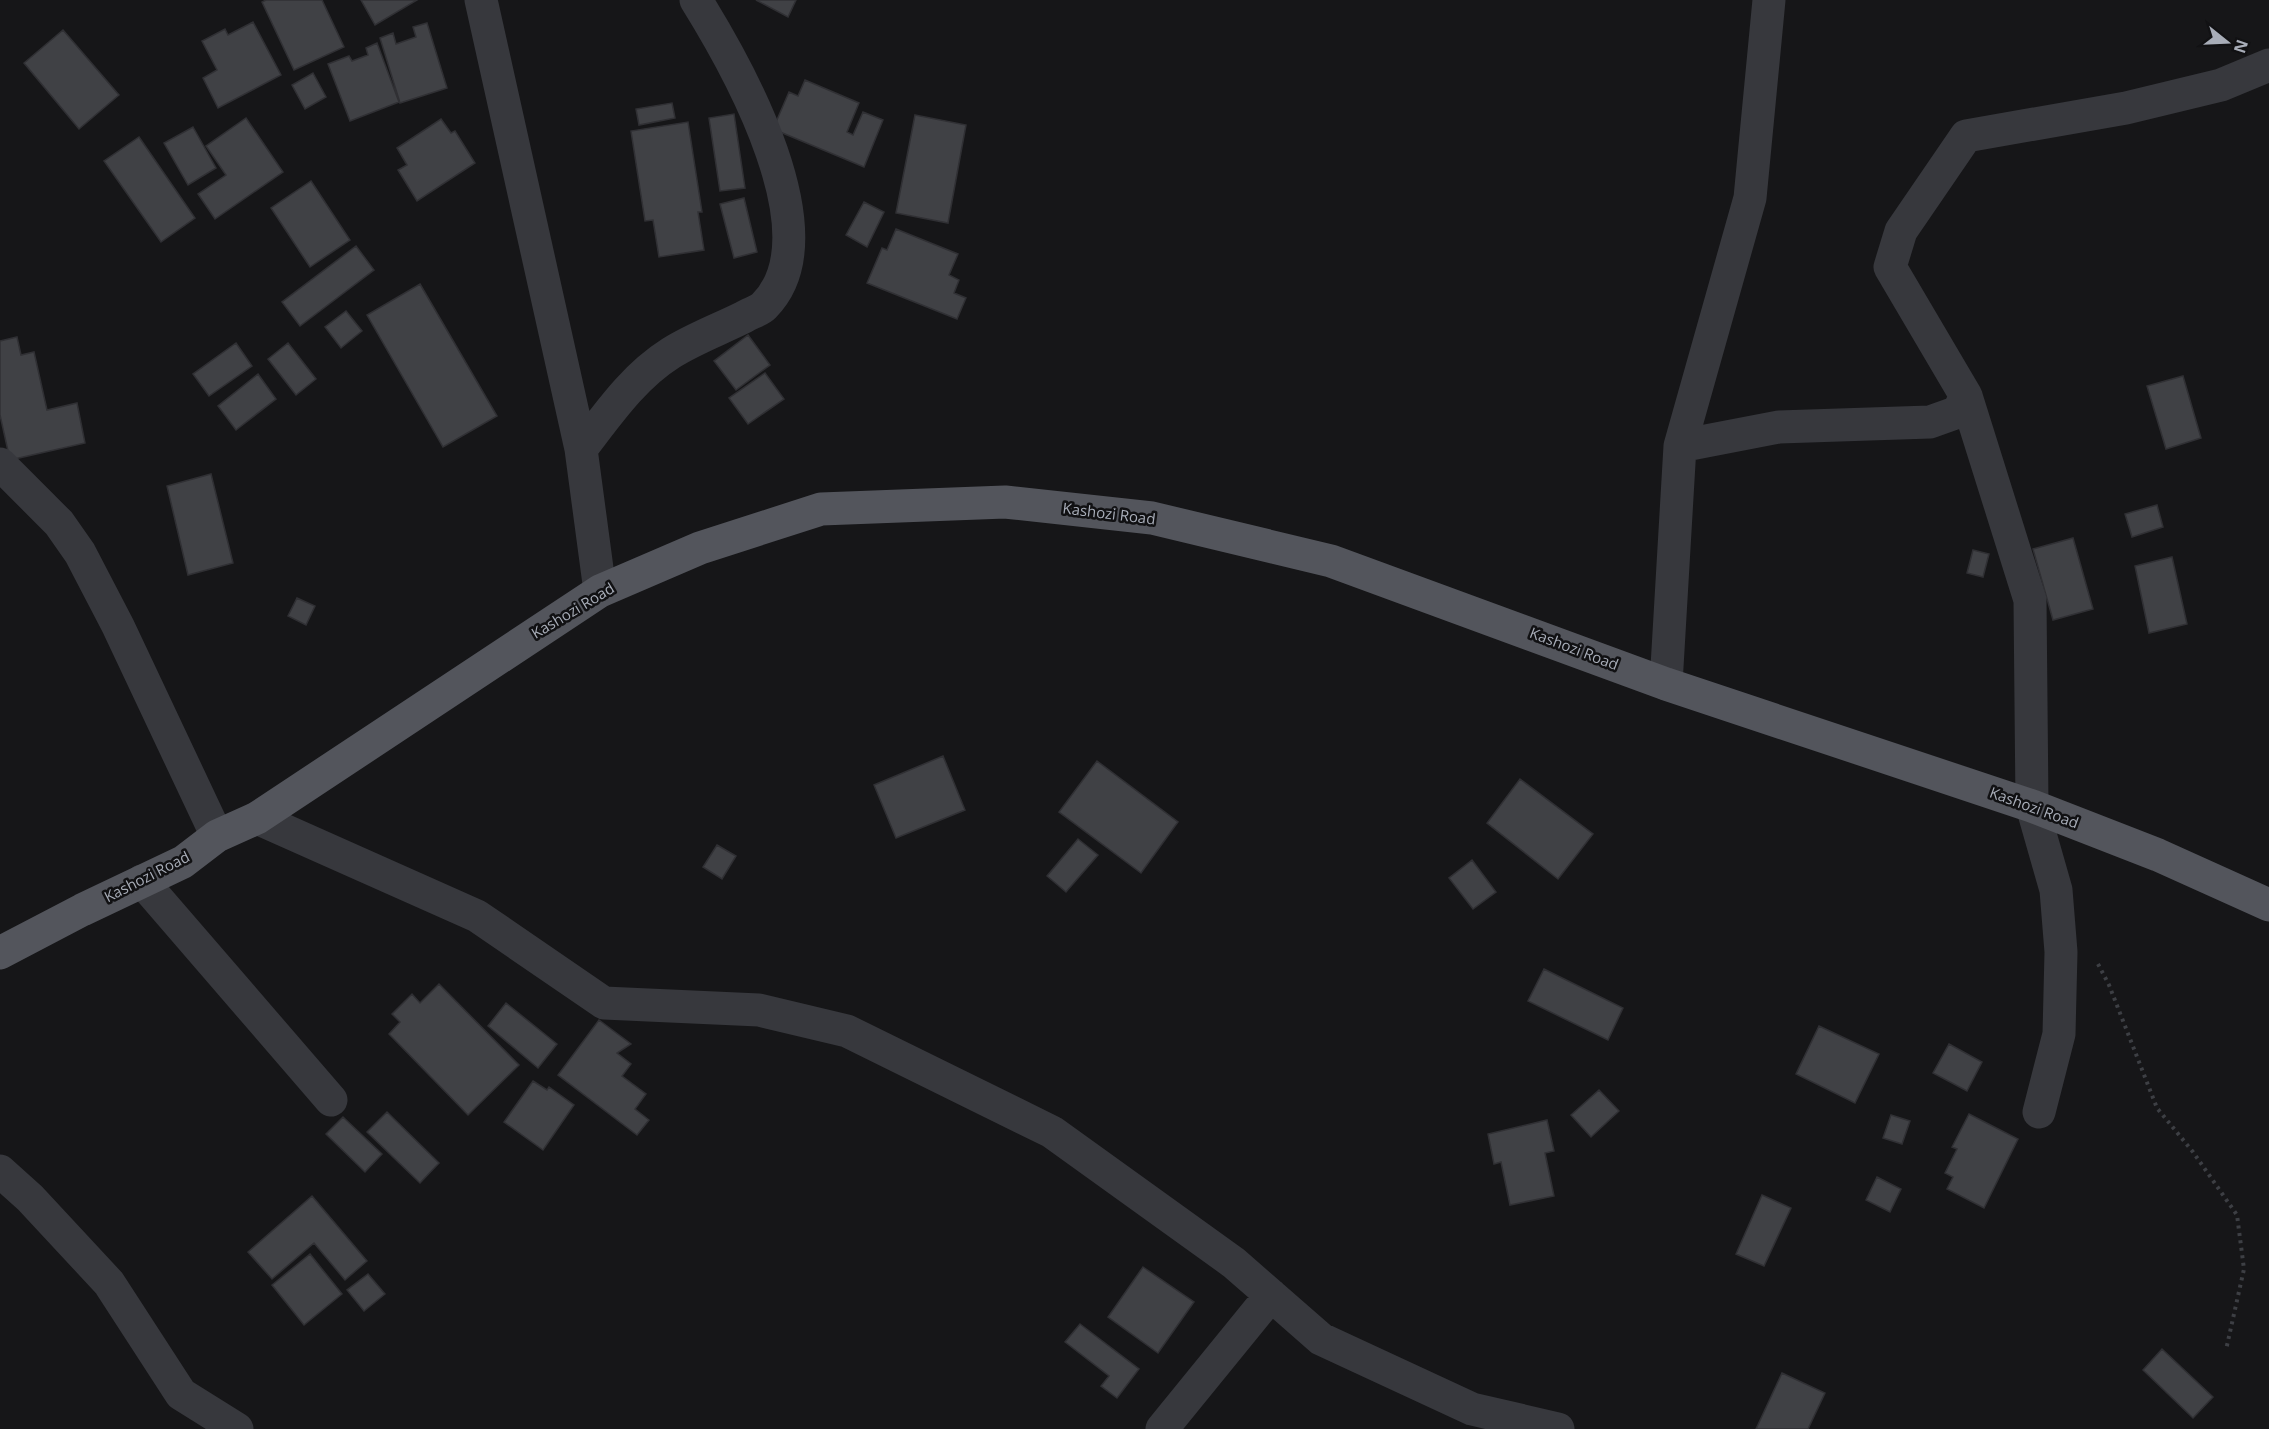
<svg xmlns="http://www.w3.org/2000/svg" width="2269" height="1429" font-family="'Open Sans',sans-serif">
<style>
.building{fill:#404145;stroke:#303034;stroke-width:1.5}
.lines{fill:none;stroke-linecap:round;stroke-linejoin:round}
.path{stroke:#3d3f44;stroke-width:4;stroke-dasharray:3 4.5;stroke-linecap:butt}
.minor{stroke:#37383d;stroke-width:33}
.major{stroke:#53555c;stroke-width:33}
.labels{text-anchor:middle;stroke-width:5;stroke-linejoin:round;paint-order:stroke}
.street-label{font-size:15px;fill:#a8adb8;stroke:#111113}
</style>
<rect width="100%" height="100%" fill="#161618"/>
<path class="building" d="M266,0H322L344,47L294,70L262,2Z
M361,0H417L375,25Z
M756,0H796L788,17Z
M253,22L281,75L218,108L203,78L217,70L202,41L225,29L228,35Z
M427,23L447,88L400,103L380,38L393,33L396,44L416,37L413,27Z
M63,30L119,95L79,129L24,63Z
M377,43L399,102L350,121L328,64L349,56L352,61L368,55L366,48Z
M313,73L326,97L305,109L292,85Z
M805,80L859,103L847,132L853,135L863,112L883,120L864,167L773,129L789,92L798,96Z
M672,103L675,118L639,125L636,109Z
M734,114L745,188L720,191L709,118Z
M915,115L966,125L948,223L896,213Z
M246,118L283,172L215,219L198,194L226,175L206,146Z
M441,119L451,133L455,131L475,163L417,201L398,170L407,165L397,148Z
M688,122L702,212H698L704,250L659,257L653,220L645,221L631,131Z
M193,127L216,168L188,185L164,143Z
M139,137L195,218L161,242L104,161Z
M311,181L350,240L310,267L271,208Z
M744,198L757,252L734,258L720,204Z
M864,202L884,212L867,247L846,235Z
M896,229L958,254L949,275L959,280L954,293L966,298L957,319L867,283L882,248L887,250Z
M356,246L374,270L300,326L282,302Z
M420,284L497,416L443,447L367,315Z
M346,311L362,331L341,348L325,327Z
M748,335L770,365L736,390L714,361Z
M17,337L21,355L34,352L47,410L77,403L85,443L10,460L0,415V341Z
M236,343L252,366L209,396L193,374Z
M288,343L316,379L296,395L268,359Z
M765,373L784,399L748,424L729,398Z
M258,374L276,399L236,430L218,406Z
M2183,376L2201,438L2166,449L2147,386Z
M211,474L233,563L188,575L167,486Z
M2157,505L2163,527L2132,537L2125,514Z
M2073,538L2093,609L2053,620L2033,549Z
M1973,550L1989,554L1983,577L1967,573Z
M2172,557L2187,624L2149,633L2135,566Z
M297,598L315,606L306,625L288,616Z
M943,756L965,810L896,838L874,785Z
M1097,761L1178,822L1141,873L1059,812Z
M1520,779L1593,834L1558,879L1487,823Z
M1078,839L1098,855L1066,892L1047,876Z
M717,845L736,856L722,879L703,867Z
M1472,860L1496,892L1473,909L1449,878Z
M1544,969L1623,1008L1608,1040L1528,1001Z
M439,984L519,1065L468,1115L389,1034L400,1022L392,1014L412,994L420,1003Z
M506,1003L557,1044L538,1068L488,1026Z
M599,1020L631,1044L617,1053L631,1064L622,1076L646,1094L635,1109L649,1120L637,1135L558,1075Z
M1819,1026L1879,1054L1855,1103L1796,1074Z
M1949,1044L1982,1062L1967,1091L1933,1073Z
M533,1081L547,1090L549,1087L574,1105L543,1150L504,1122Z
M1599,1090L1619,1111L1591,1137L1571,1115Z
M387,1112L439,1163L420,1183L367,1132Z
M1969,1114L2018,1139L1984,1208L1947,1189L1953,1177L1945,1173L1957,1149L1952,1147Z
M1891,1115L1910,1121L1902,1144L1883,1138Z
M343,1117L382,1154L365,1172L326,1134Z
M1547,1120L1554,1151L1545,1153L1554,1196L1510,1205L1501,1162L1494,1164L1488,1134Z
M1877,1177L1901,1189L1890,1212L1866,1200Z
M1762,1195L1791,1208L1764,1266L1736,1254Z
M312,1196L367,1261L345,1280L314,1243L272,1279L248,1252Z
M310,1254L342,1294L304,1325L272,1285Z
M1143,1267L1194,1302L1158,1353L1108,1317Z
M368,1274L385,1294L364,1311L347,1290Z
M1080,1324L1139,1369L1117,1398L1101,1386L1109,1376L1065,1342Z
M2162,1349L2213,1397L2193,1418L2143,1370Z
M1782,1373L1825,1393L1808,1429H1756Z"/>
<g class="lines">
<path class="path" d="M2098,964L2109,985L2157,1108L2193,1152L2237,1215L2244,1269L2226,1350"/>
<path class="minor" d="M481,0L581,449L600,591
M1966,396L2030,600L2032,806L2056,890L2061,952L2059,1034L2039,1112
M1680,446L1779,427L1930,422L1958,412L1966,396L1890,267L1901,231L1966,136L2126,108L2221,85L2269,65
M581,449C608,414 633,377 671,353C693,339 720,329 744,317C750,313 759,311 764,306C834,236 737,66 696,0
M0,464L59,523L80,553L118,626L217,836
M1666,684L1680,446L1750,198L1769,0
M257,818L477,916L604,1003L759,1010L847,1031L1052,1132L1234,1263L1321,1339L1472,1409L1558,1429
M142,881L331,1100
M0,1171L30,1198L109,1283L181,1394L237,1429
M1162,1429L1271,1295"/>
<path class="major" d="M0,953L82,910L183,862L217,836L257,818L600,591L700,548L821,509L1005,502L1152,518L1331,561L1666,684L2032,806L2158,855L2269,905"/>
</g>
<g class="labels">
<g class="street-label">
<text transform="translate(1109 514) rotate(7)" y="5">Kashozi Road</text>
<text transform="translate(573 611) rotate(-31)" y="5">Kashozi Road</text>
<text transform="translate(1574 649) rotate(21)" y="5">Kashozi Road</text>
<text transform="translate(2034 808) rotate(20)" y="5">Kashozi Road</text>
<text transform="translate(147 877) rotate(-27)" y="5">Kashozi Road</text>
</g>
</g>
<g transform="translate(2227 42) rotate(108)" stroke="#111113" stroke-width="4.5" paint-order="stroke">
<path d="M0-4.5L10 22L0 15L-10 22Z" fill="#a8adb8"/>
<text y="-9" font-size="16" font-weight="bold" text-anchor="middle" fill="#a8adb8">N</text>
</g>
</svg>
